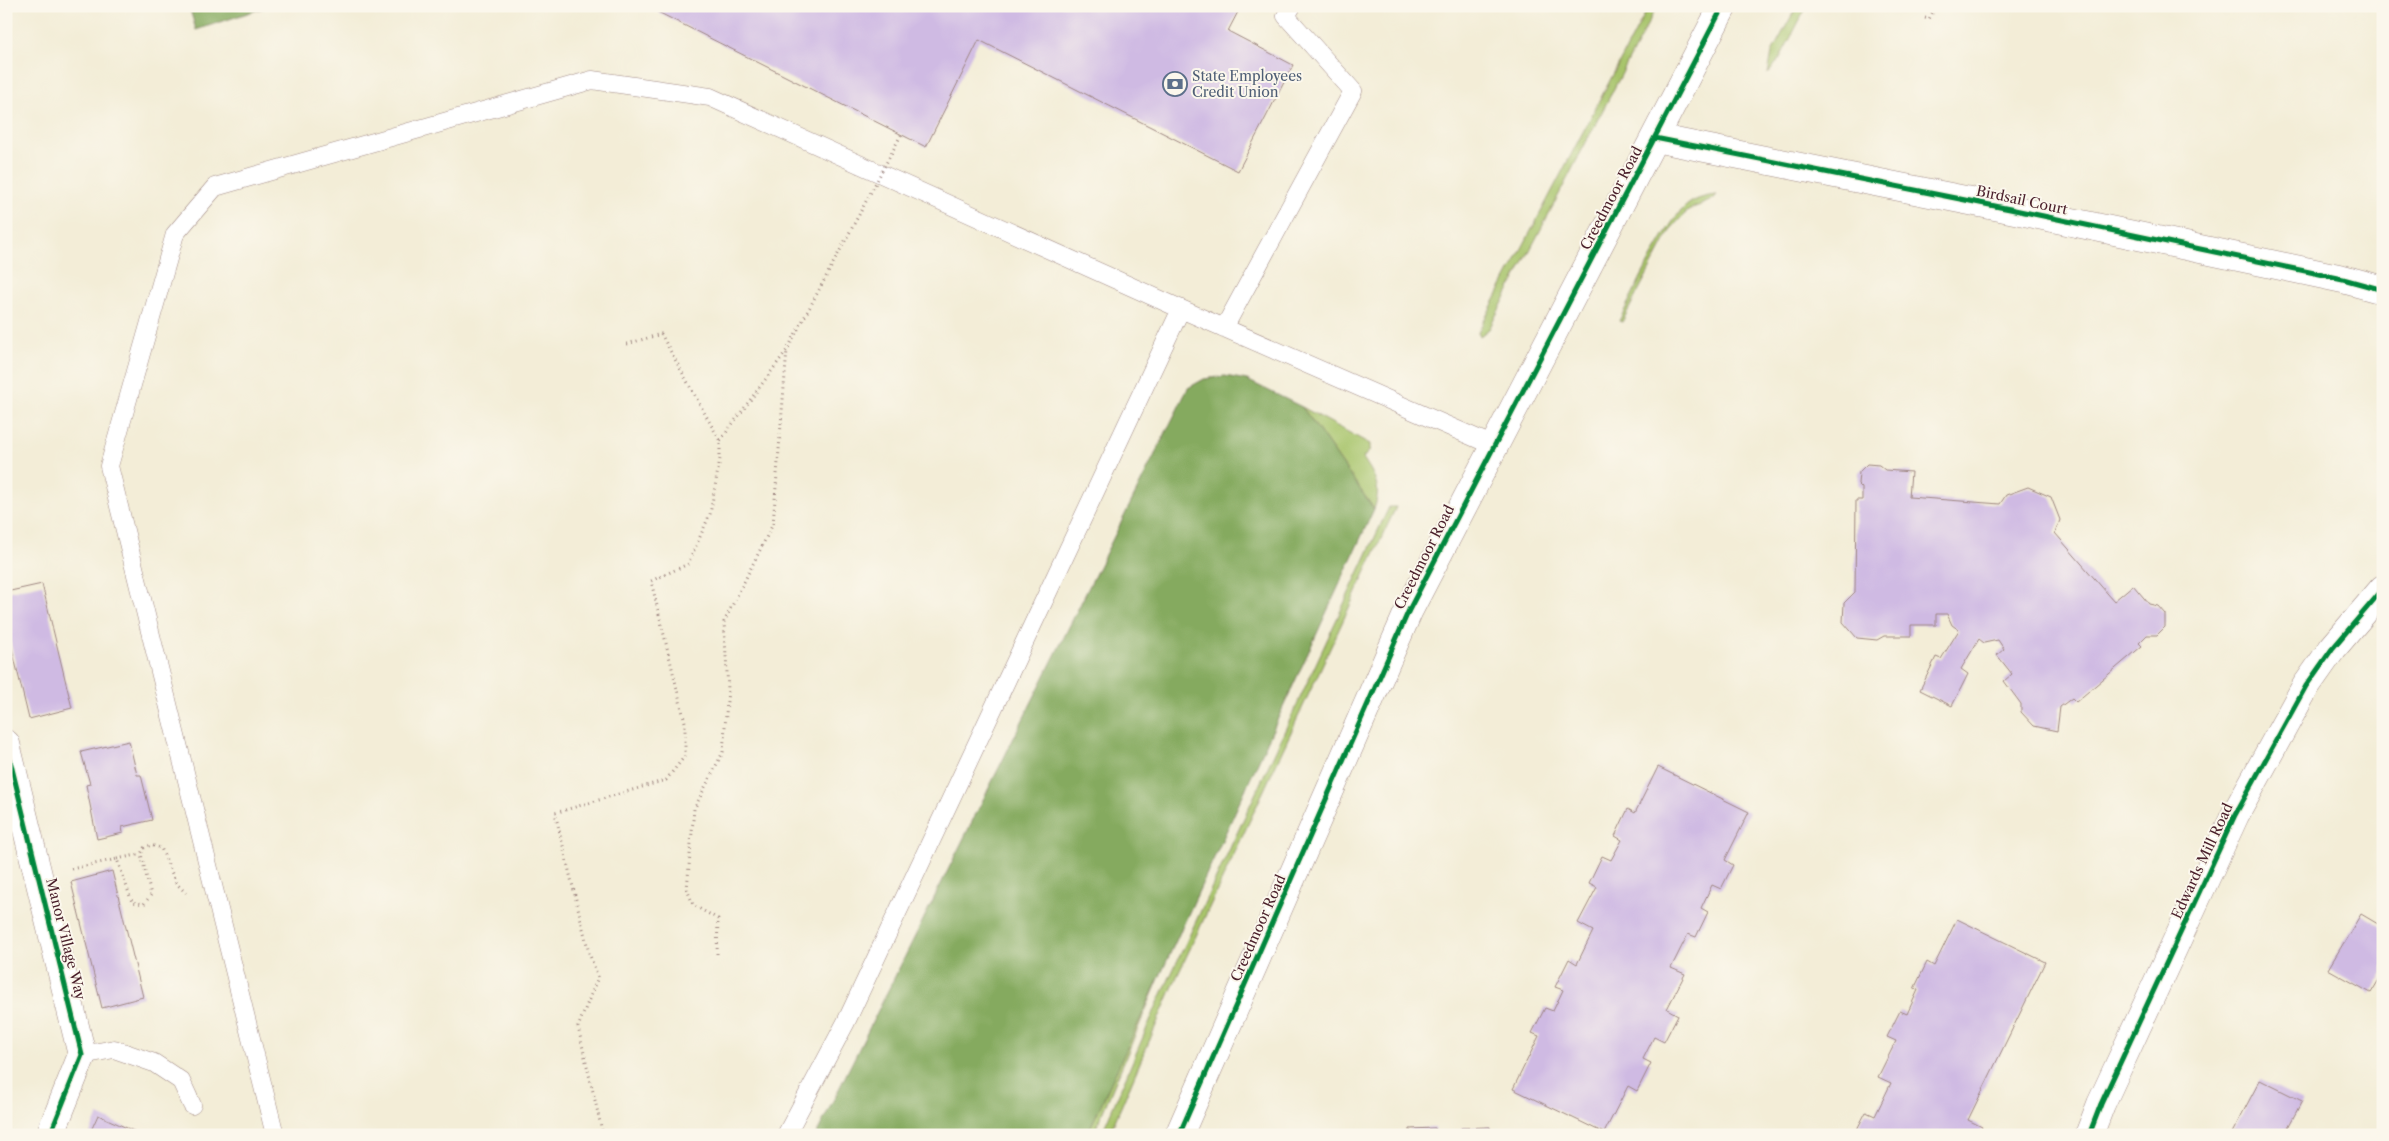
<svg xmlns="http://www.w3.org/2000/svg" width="2389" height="1141" font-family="'Libre Caslon Text',serif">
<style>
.green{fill:#a7c46b;stroke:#78724b}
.forest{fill:#85aa5f;stroke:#686445}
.building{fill:#cfbae3}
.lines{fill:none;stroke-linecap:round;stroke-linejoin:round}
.service-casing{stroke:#9e8681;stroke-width:19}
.minor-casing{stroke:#9e8681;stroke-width:29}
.primary-casing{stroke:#9e8681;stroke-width:29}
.path{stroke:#9e8681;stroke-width:3;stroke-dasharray:1 4;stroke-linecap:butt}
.service{stroke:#fff;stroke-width:18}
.minor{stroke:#fff;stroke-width:28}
.primary{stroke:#fff;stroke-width:28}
.path-bridge{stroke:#9e8681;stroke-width:3;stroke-dasharray:1 4;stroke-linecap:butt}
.cycleway-casing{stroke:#fbf7ec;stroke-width:8}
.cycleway{stroke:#00873e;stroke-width:5}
.labels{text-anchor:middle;stroke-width:4;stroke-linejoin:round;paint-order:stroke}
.service-label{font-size:14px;fill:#4e5e75;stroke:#fbf7ec;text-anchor:start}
.street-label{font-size:14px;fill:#4a1f2b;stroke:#fbf7ec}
</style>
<rect width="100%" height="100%" fill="#fbf7ec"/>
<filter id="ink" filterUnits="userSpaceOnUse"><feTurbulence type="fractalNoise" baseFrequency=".02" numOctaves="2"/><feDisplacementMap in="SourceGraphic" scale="10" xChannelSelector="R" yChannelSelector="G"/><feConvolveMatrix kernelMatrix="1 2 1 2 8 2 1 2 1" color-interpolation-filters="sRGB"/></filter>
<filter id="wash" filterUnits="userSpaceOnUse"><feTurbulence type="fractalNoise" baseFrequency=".0096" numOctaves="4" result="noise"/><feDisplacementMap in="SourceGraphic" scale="20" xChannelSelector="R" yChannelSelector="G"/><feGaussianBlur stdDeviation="1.12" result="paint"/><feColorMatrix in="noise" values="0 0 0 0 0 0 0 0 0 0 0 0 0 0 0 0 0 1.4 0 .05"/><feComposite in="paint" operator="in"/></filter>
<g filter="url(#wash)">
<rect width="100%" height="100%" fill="#f3edd7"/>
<path class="green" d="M1649,6H1657L1489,329L1480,336L1478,332Z
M1797,6H1807L1780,58L1768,74L1772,52Z
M1716,195C1711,202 1703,204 1695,207C1685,212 1678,221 1671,229L1622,322L1619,321C1633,295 1668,216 1690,203C1698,198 1707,196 1716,195Z
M1302,407L1370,444V450L1363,458C1375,476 1382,487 1374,509Z
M1389,507H1396L1175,981L1109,1135H1101L1155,1009Z
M1184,919L1093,1135H1087Z"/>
<path class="forest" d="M189,6H269L196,30Z
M1225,376L1247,380L1302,407L1374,509L1087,1135H816L1188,388L1204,379Z"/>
<g id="blocks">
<path class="building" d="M646,6H1241L1228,31L1293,65L1238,171L979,40L926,147Z
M1867,464L1879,465L1885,470L1911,472L1909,497L2000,504L2006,495L2028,487L2051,497L2060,520L2055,533L2114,601L2133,585L2149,604L2158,606L2165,614V627L2157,635H2147L2139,643L2142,646L2076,702L2072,698L2060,707L2057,731L2034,726L2021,712V704L2004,681L2012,674L1997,655L2004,649L1998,640L1984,643L1979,639L1961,669L1968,674L1952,706L1920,690L1936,657L1941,659L1959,630L1952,625L1947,614H1936V625H1911V636H1884L1877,640L1857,638L1843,622L1844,603L1855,592L1856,500H1862V488L1858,484L1859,472Z
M42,584L72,708L29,719L6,624V592Z
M129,741L137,775H141L152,820L122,827L123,833L97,839L86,785L90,784L81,752Z
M1658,767L1749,812L1725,860L1733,865L1721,889L1712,885L1701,908L1708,912L1696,937L1688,934L1671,968L1685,974L1667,1009L1678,1015L1664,1042L1654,1037L1643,1059L1651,1063L1637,1091L1628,1086L1604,1133L1513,1089L1539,1036L1532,1033L1545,1008L1553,1011L1563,990L1555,987L1569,959L1577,964L1593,931L1578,923L1597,887L1589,883L1602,856L1611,860L1622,840L1615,836L1628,809L1635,813Z
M112,871L143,997L102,1008L71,882Z
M2361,914L2383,927V973L2371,993L2328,969Z
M1957,919L2045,962L1968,1120L1982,1127L1979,1135H1854L1866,1112L1875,1116L1891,1083L1878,1077L1896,1041L1887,1037L1900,1011L1907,1014L1918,990L1914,989L1927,962L1934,966Z
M2260,1080L2302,1101L2284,1135L2232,1133Z
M98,1115L136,1132L135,1135H89Z
M1490,1127V1135H1461V1128Z
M1435,1128L1436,1135H1410V1129Z
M1530,1132V1135H1509V1133Z"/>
</g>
</g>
<g filter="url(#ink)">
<use href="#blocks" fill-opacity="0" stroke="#9e8681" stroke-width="1"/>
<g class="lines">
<defs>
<path id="service" d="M1224,328L1353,91L1286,16L1292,6
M82,1055L114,1049L154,1063L181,1081L192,1105
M275,1135L109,466L175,234L215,187L592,80L710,97L1181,309L1494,446
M786,1135L846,1022L1181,309"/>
<path id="minor" d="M1655,138L2010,209L2343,279L2383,290
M6,744L82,1055L50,1135
M2089,1135L2101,1104L2235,815L2306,686L2332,649L2383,589"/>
<path id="primary" d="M1179,1135L1409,610L1723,6"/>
</defs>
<use href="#service" class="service-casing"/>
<use href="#minor" class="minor-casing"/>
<use href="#primary" class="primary-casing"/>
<path class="path" d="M1925,18L1929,19L1936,6
M627,344L661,334L720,441
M117,859L141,854
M71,869L117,859L132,902L144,904L151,895L141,854L144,848L151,845L161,848L176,883L186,893
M717,954L718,919L693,905L687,889L694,809L723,752L728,689L724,622L773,524L787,350
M603,1135L578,1027L598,977L589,953L555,813L666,780L685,756V722L651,581L688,564L710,514L720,459V441L787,350L861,211"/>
<use href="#service" class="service"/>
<use href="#minor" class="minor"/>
<use href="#primary" class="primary"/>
<path class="path-bridge" d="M861,211L901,135"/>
<defs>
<path id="cycleway" d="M1655,138L2010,209L2343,279L2383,290
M6,744L82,1055L50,1135
M1179,1135L1409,610L1723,6
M2089,1135L2101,1104L2235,815L2306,686L2332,649L2383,589"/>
</defs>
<use href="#cycleway" class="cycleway-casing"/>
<use href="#cycleway" class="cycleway"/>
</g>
</g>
<defs>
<symbol id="bank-ring" viewBox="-11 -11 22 22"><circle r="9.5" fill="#fbf7ec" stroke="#5c6f8a" stroke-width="1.5"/><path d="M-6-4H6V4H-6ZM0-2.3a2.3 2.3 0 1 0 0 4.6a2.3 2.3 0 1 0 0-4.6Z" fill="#5c6f8a"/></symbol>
</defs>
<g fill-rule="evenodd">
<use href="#bank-ring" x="1161" y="70" width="28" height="28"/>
</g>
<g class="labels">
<g class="service-label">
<text x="1192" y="81">State Employees<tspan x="1192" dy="16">Credit Union</tspan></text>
</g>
<g class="street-label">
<text transform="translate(1611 198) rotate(-62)" y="5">Creedmoor Road</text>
<text transform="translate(2022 200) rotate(12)" y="5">Birdsail Court</text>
<text transform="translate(1424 557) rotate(-63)" y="5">Creedmoor Road</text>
<text transform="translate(2202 861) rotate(-65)" y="5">Edwards Mill Road</text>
<text transform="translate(1258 928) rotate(-66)" y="5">Creedmoor Road</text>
<text transform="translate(66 939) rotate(76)" y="5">Manor Village Way</text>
</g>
</g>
<rect width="2389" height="1141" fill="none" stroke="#fbf7ec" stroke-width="25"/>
</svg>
